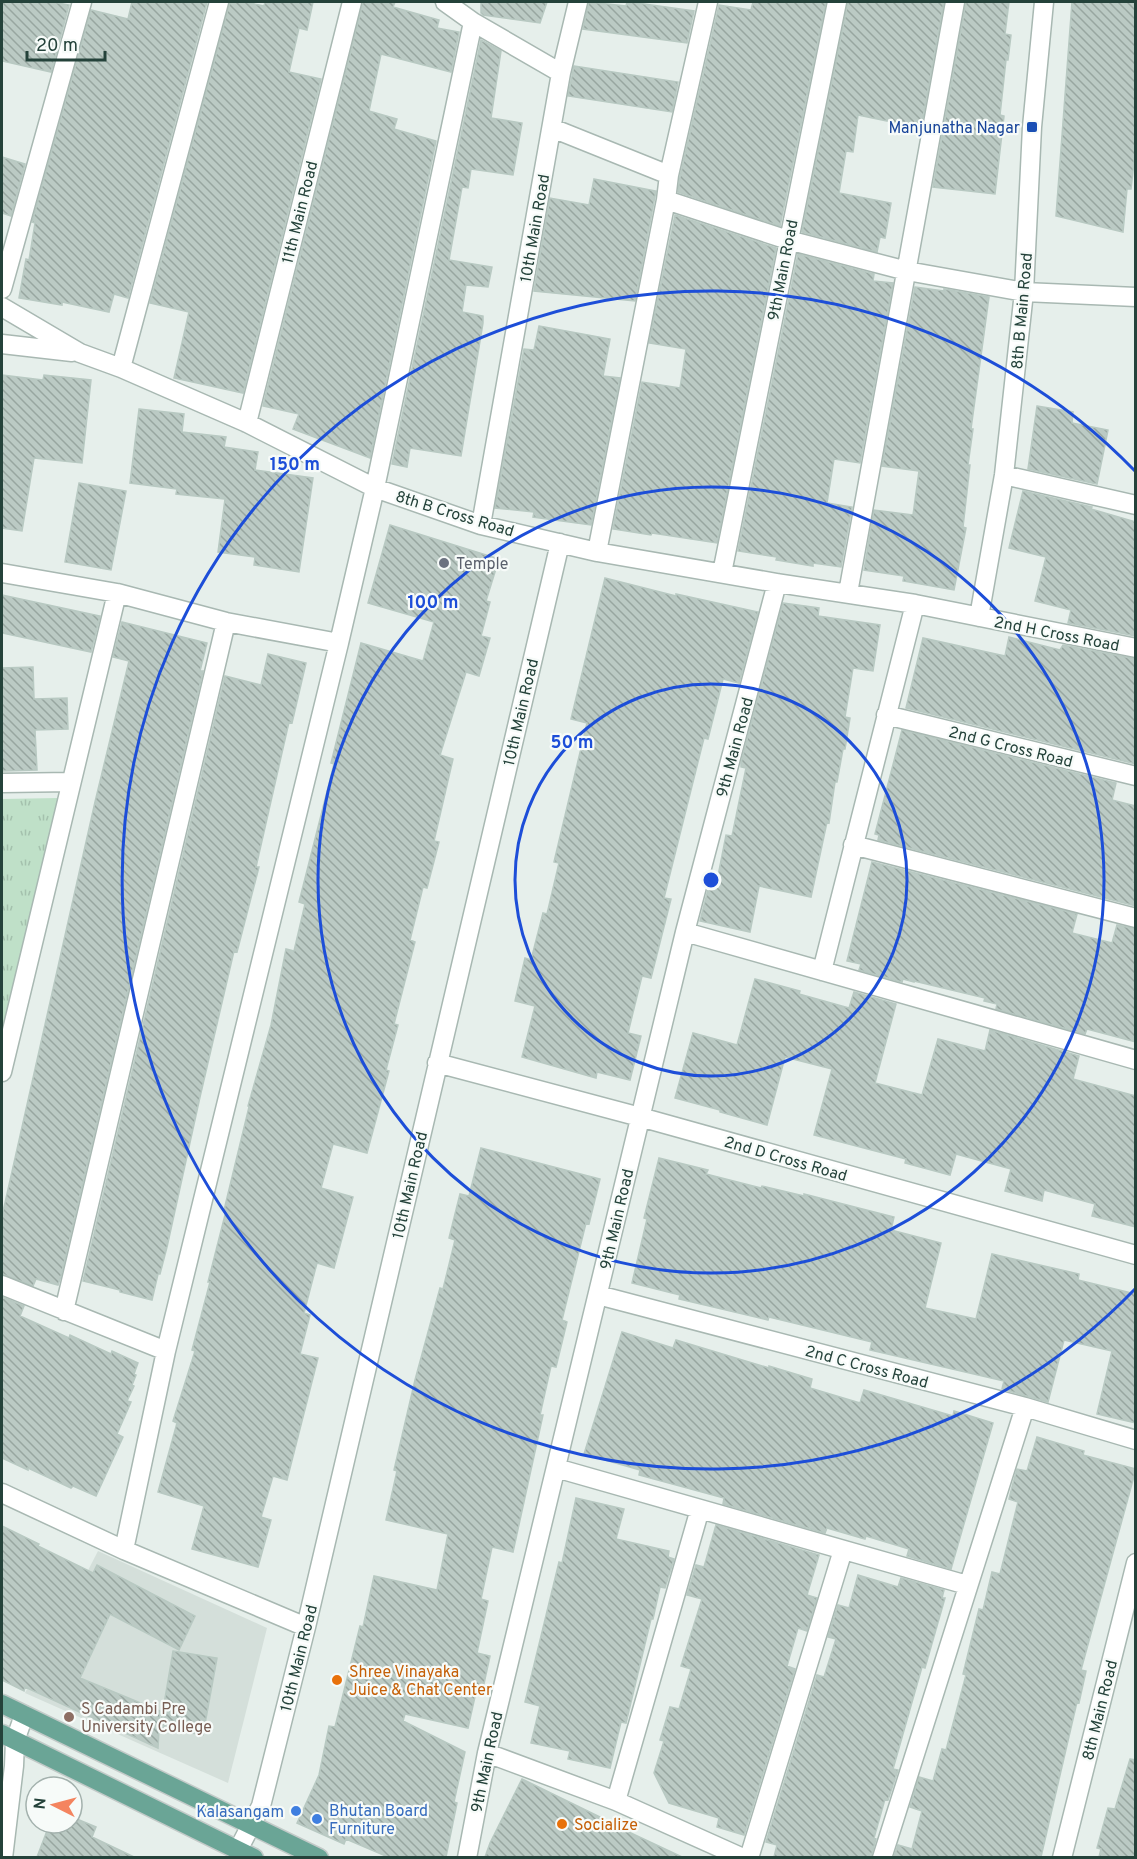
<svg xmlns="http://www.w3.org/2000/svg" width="1137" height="1859" font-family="Overpass,sans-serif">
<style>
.built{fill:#d4dfda}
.grass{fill:url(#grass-tufts)}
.building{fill:url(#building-back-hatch);stroke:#b8c9c2;stroke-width:1.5}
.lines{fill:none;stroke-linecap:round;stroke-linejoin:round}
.minor-casing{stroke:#a8b8b2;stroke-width:21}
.major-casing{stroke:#c2cac8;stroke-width:21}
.minor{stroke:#fff;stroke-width:18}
.major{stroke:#6aa596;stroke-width:18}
.ring{fill:none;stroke:#1d4ed8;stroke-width:3}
.transit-dot{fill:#1a4fb4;stroke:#f7fbf9;stroke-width:2}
.worship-dot{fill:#6b7280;stroke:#f7fbf9;stroke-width:2}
.food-dot{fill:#e8710a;stroke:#f7fbf9;stroke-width:2}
.education-dot{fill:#8d6e63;stroke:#f7fbf9;stroke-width:2}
.shop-dot{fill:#3f7fe0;stroke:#f7fbf9;stroke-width:2}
.labels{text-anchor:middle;stroke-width:4.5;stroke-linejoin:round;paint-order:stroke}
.transit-label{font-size:16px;fill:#164399;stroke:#f7fbf9;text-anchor:end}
.street-label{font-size:16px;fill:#24423a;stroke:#f7fbf9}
.worship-label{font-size:16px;fill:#5b616d;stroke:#f7fbf9;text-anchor:start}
.food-label{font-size:16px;fill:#c56008;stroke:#f7fbf9;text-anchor:start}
.education-label{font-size:16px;fill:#785e54;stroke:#f7fbf9;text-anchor:start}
.shop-label{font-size:16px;fill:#366cbe;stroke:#f7fbf9;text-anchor:start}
.centre{fill:#1d4ed8;stroke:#f7fbf9;stroke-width:3}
.ring-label{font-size:18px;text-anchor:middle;font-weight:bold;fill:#1d4ed8;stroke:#f7fbf9;stroke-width:4.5;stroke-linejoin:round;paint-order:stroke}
</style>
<defs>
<pattern id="grass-tufts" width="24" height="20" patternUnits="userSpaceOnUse" patternTransform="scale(1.5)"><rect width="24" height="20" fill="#bfe0c8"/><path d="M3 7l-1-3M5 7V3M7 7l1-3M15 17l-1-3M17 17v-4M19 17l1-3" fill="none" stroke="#a4c1ad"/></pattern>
<pattern id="building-back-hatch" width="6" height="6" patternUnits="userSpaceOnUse" patternTransform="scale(1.5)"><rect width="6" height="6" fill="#bbcac4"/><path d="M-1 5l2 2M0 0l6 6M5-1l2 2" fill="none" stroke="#98a6a0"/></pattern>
</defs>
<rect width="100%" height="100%" fill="#e6efeb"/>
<path class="built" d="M98,1551L267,1628L228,1783L25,1693Z"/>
<path class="grass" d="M58,798L2,1045V799Z"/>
<path class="building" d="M2,2H53L69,5L51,72L2,61Z
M132,2H207L128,298L114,294L109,312L62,302V305L19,298L26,259L29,260L35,223L32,222L91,10L128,19Z
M230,2H245L264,6L265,2H313L307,30L299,28L289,72L321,79L243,393L174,378L189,312L150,303Z
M363,2H395L393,7L439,20L437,28L459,32L451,72L381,54L369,111L397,119L394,129L436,141L370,458L293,429L299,414L263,406Z
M481,2H547L540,23L483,15L481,13Z
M589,2L626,6L627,2H630L694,11L687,43L583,29Z
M753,2H826L780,226L678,192L680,177L719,5L751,10Z
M848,2H944L921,128L858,115L853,152L846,151L839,193L891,203L885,238L880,237L877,252L802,232Z
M966,2H1009L1005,34L1011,35L1008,60H1006L1000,115L1004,116L995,194L933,187Z
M1072,2H1136V145L1131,189H1127L1123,232L1056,216Z
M481,40L501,51L491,118L522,123L513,175L471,169L468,188L462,187L449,260L492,267L488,287L466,285L462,312L483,316V323L461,456L410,448L407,467L392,464Z
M574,66L678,82L672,112L568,96Z
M2,157L25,164L11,216L2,213Z
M594,179L656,191L635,301L534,291L550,198L589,205Z
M675,215L776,248L717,543L652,533L651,535L613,529L642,382L680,388L686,349L649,343Z
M798,254L874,274L873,281L893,283L860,463L834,459L827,503L852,507L841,567L813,563V566L776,560L777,557L738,551Z
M915,287L944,291V289L989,297L971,429H973L968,465H970L963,527L966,528L954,590L903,581L904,576L864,570L874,510L913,515L919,471L882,466Z
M539,326L610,339L603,376L620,378L591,525L533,517L534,512L495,508L524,349L534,350Z
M2,375L43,380L44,375L91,380L82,463L34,458L22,531L2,528Z
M1037,406L1073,412L1072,423L1108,430L1097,484L1028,469Z
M139,409L184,414L182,432L226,437L224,447L258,452L255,470L313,478L299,572L254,565L255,557L218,552L225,499L176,494L177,489L130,483Z
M79,483L126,491L111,570L65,562Z
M1023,491L1092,507L1091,509L1136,522V636L1068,623L1071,610L1035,601L1046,557L1009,548Z
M390,525L499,559L486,601L490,602L481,636L490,638L479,676L466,672L440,755L453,759L434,841L439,842L427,888L423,887L410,940L415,942L394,1024L398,1025L386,1070L389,1071L367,1153L333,1144L321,1188L353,1197L334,1268L317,1263L304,1313L310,1315L300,1354L318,1358L287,1480L273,1476L261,1517L271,1520L258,1567L192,1549L204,1506L158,1492L177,1423L173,1421L195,1351L192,1350L210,1282H208L226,1211L224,1210L249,1107L248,1106L271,1025L286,949L294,951L305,904L299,902L334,764L331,763L361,643L423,661L434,622L368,603Z
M605,578L676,596V594L758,612L739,683L723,679L708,739L704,738L664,898L671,899L651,978L642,976L628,1033L641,1036L630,1080L597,1072L596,1078L522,1057L535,1006L515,1001L525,958L531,960L543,913L547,914L559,863L554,862L587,723L571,719Z
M2,595L100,616L91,652L2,633Z
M783,603L819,608L818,616L880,625L873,671L853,668L845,717L850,718L845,749H843L837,782H835L829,823L827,822L811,897L759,886L750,932L700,921L712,874L718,876L726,835L732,836L746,768L741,767V763Z
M122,622L207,643L200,671H203L61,1276L58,1285L36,1279L33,1286L2,1274V1216L95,802L129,661L113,657Z
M1009,637L1060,650L1063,645L1136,659V764L906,708L923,638L1005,656Z
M268,654L306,663L292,723L289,722L256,867H259L237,952L234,951L200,1097L167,1247L160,1274H158L152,1300L120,1292V1290L83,1281L225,676L261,685Z
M33,667L34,699L67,698L68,729L35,730L37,770L2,771V668Z
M902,730L1116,783L1112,800L1136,806V873L1133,881H1136V906L878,840L879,835L875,834Z
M872,862L1077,914L1072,933L1112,943L1117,925L1136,929V1042L1087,1029L1085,1034L996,1009L997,1004L984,1001L985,998L914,981V982L903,979L902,982L859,970L861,964L847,961Z
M755,979L800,991L799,994L849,1008L854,992L896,1004L875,1083L922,1095L938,1039L985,1051L990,1030L1079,1056L1073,1079L1136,1096V1227L1092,1216L1095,1204L1044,1190L1042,1201L1005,1191L1011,1169L956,1154L950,1175L905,1163L906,1159L814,1135L832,1069L785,1057L767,1125L720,1112V1110L675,1098L693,1033L737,1045Z
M481,1148L600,1179L589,1224L586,1223L562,1320L567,1322L556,1367L551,1366L540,1415H543L513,1552L492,1547L481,1599L488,1601L477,1653L490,1656L482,1693L476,1692L468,1728L405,1714L403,1721L465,1752L454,1802L457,1803L446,1857H388L346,1839L344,1844L297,1823L319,1775L329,1726L335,1727L360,1626L363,1627L374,1576L437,1590L448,1534L386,1520L397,1471L394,1470L415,1380L440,1288L443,1289L455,1240L449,1238L460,1194L469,1196Z
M659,1158L708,1170L706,1174L761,1188L762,1186L804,1196V1194L894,1217L891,1230L941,1243L925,1308L976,1319L992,1254L1079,1274L1078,1280L1136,1294V1423L1097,1414L1112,1351L1064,1340L1048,1402L1002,1389L1004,1381L870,1350L872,1342L769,1317L768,1320L679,1299L680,1295L632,1283L647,1219L644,1218Z
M2,1297L24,1306L20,1316L69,1338L70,1335L111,1354L112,1351L138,1363L134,1374L136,1375L132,1385L134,1386L127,1401L131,1402L117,1434L123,1437L96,1496L73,1486L71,1488L28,1468V1470L2,1458Z
M622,1332L673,1348L676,1340L769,1368V1366L812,1379L810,1388L860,1403L864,1390L953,1416L954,1411L993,1423L951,1569L907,1556L909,1549L866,1536L865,1539L827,1528L825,1533L723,1504L724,1498L639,1475L640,1470L584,1454Z
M1037,1437L1084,1451L1083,1455L1136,1469L1081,1670L1086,1671L1079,1703L1077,1702L1041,1857H894L898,1845L912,1849L922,1811L910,1807L919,1777L933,1781L942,1749L946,1750L966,1675L963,1674L979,1609L983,1610L992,1572L1000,1574L1018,1502L1009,1499L1012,1487L1017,1469L1027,1471Z
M576,1498L624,1509L616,1539L669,1551L668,1557L674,1559L665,1588L660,1587L653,1619H651L626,1723L621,1722L610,1768L568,1759L570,1751L531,1743L540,1706L525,1702L559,1562L562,1563Z
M716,1525L819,1555L807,1595L817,1598L807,1631L798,1628L787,1666L795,1669L744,1835L717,1827L719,1818L669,1803L654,1773L664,1741L660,1740L670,1707L679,1709L691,1669L681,1666L702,1599L687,1595L696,1565L704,1567Z
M2,1526L39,1544L38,1546L93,1573L97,1565L195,1616L179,1650L110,1614L80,1678L160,1711L158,1748L25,1687L24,1691L2,1680Z
M858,1575L898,1587L901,1578L944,1590L942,1598H945L925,1668L922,1667L893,1769L898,1770L888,1800L885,1799L874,1838L876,1839L871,1857H774L777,1845L766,1842L817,1675L824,1677L836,1639L828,1637L838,1605L849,1608Z
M173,1651L217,1658L203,1735L160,1728Z
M1130,1759L1136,1760V1857H1099L1101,1849L1097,1848L1108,1808L1115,1809Z
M522,1779L602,1818L601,1819L682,1857H485L490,1843Z
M72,1817L96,1827L92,1837L134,1857H37L50,1823H72Z"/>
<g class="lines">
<defs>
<path id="minor" d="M445,2L473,22L561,73
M552,128L669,175
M666,200L788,240L907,271L1024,292L1136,297
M2,289L82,2
M2,307L80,353L121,368L247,423L375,488L481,525L597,552L777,583L915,604L1136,648
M2,344L72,352
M121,368L219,2
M247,423L352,2
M1004,475L1136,505
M481,525L561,73L578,2
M597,552L666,200L669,175L708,2
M2,573L117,593L226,622L339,643L166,1351L124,1550L306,1627
M722,573L837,2
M848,593L955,2
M979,617L1004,475L1024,292L1032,127L1044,2
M339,643L375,488L473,22
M886,715L1136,776
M2,783L71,782
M853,845L1136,918
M685,932L1136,1060
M822,971L915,604
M437,1063L640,1117L1136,1255
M2,1072L117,593
M2,1285L166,1351
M598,1295L1025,1407L1136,1440
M64,1311L226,622
M556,1468L967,1585
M2,1493L124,1550
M487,1753L616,1801L743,1858
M616,1801L700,1509
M238,1850L261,1806L306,1627L560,543
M3,1858L14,1766L15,1741L24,1715
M467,1858L487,1753L685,932L777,583
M749,1858L843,1550
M882,1858L1025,1407
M1062,1858L1136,1563"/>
<path id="major" d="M2,1704L319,1858
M2,1734L254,1858"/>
</defs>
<use href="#minor" class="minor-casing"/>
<use href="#major" class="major-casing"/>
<use href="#minor" class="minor"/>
<use href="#major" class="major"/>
</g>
<g class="ring">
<circle cx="711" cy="880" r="196"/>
<circle cx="711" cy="880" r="393"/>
<path d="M1135 1289A589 589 0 1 1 1135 471"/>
</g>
<rect class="transit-dot" x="1026" y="121" width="12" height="12" rx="3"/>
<circle class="worship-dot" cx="444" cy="563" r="6"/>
<g class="food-dot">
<circle cx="337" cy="1680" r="6"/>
<circle cx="562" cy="1824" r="6"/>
</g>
<circle class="education-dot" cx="69" cy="1717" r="6"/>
<g class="shop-dot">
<circle cx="296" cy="1811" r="6"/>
<circle cx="317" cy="1819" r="6"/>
</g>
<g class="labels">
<g class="transit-label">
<text x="1020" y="133">Manjunatha Nagar</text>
</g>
<g class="street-label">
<text transform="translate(299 212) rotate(-76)" y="6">11th Main Road</text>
<text transform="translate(534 228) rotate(-80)" y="6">10th Main Road</text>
<text transform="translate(782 270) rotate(-79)" y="6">9th Main Road</text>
<text transform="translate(1021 311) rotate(-85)" y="6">8th B Main Road</text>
<text transform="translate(455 513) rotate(17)" y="6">8th B Cross Road</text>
<text transform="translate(1057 633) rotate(11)" y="6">2nd H Cross Road</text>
<text transform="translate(520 712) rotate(-77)" y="6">10th Main Road</text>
<text transform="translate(1011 746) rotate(14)" y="6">2nd G Cross Road</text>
<text transform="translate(734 747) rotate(-75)" y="6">9th Main Road</text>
<text transform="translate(786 1158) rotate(16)" y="6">2nd D Cross Road</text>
<text transform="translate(409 1185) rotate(-77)" y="6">10th Main Road</text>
<text transform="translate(616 1219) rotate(-77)" y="6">9th Main Road</text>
<text transform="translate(867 1366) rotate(15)" y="6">2nd C Cross Road</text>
<text transform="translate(298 1658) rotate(-76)" y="6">10th Main Road</text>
<text transform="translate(1099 1710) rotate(-76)" y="6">8th Main Road</text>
<text transform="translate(486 1762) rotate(-78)" y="6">9th Main Road</text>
</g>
<g class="worship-label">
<text x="456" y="569">Temple</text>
</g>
<g class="food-label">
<text x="349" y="1677">Shree Vinayaka<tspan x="349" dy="18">Juice &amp; Chat Center</tspan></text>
<text x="574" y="1830">Socialize</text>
</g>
<g class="education-label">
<text x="81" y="1714">S Cadambi Pre<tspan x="81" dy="18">University College</tspan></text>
</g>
<g class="shop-label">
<text x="329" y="1816">Bhutan Board<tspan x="329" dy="18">Furniture</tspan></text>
<text x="284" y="1817" text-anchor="end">Kalasangam</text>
</g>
</g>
<circle cx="711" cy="880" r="9" class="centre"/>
<g class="ring-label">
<text x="295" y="470">150 m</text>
<text x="433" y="608">100 m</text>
<text x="572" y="748">50 m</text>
</g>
<rect width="1137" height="1859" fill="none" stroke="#24423a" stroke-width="6"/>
<g transform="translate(54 1805) rotate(276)"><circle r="28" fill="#f7fbf9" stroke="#a3b1ad" stroke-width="1.5"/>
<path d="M0-4.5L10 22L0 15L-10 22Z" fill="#f4845f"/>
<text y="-9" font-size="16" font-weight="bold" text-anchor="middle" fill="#24423a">N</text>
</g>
<path d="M27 51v9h78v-9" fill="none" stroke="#24423a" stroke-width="3"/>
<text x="36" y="51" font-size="18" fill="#24423a" stroke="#f7fbf9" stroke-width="4.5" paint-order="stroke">20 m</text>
</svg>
